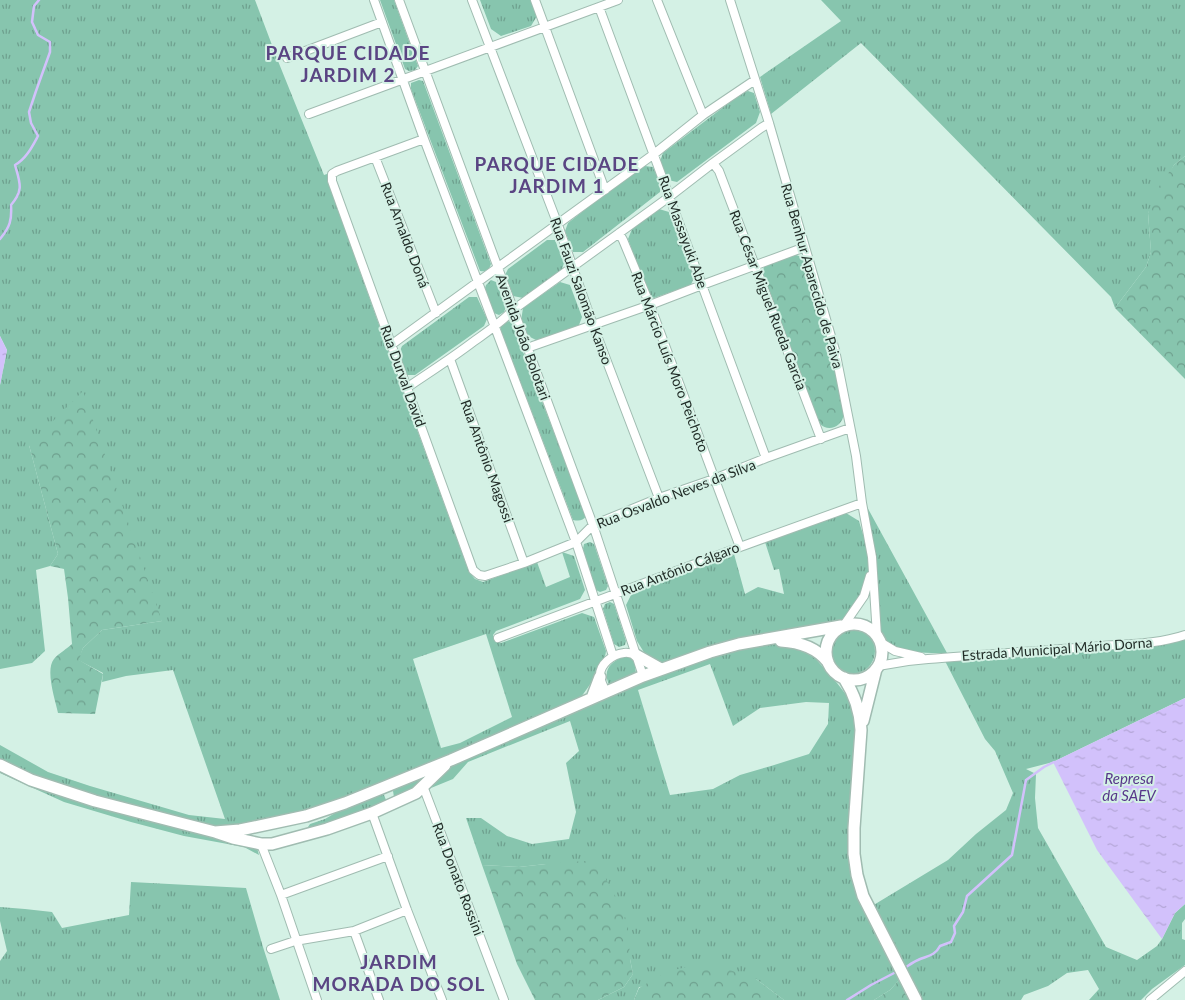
<svg xmlns="http://www.w3.org/2000/svg" width="1185" height="1000" font-family="Lato,sans-serif">
<style>
.grass{fill:url(#grass-tufts);fill-rule:evenodd}
.forest{fill:url(#forest-crowns)}
.water{fill:url(#water-ripples)}
.lines{fill:none;stroke-linecap:round;stroke-linejoin:round}
.stream{stroke:#d2c1fb;stroke-width:2.5}
.minor-casing{stroke:#a0bcb1;stroke-width:10}
.secondary-casing{stroke:#a0bcb1;stroke-width:14}
.minor{stroke:#fff;stroke-width:8}
.secondary{stroke:#fff;stroke-width:11}
.labels{text-anchor:middle;stroke-width:4;stroke-linejoin:round;paint-order:stroke}
.street-label{font-size:14px;fill:#222d28;stroke:#d4f1e5}
.water-label{font-size:15px;font-style:italic;fill:#57378a;stroke:#d4f1e5}
.district-label{font-size:19px;font-weight:bold;letter-spacing:1px;fill:#5a4583;stroke:#d4f1e5}
</style>
<defs>
<pattern id="grass-tufts" width="24" height="20" patternUnits="userSpaceOnUse" patternTransform="scale(1.25)"><rect width="24" height="20" fill="#87c5ae"/><path d="M3 7l-1-3M5 7V3M7 7l1-3M15 17l-1-3M17 17v-4M19 17l1-3" fill="none" stroke="#6ea08e"/></pattern>
<pattern id="forest-crowns" width="20" height="18" patternUnits="userSpaceOnUse" patternTransform="scale(1.25)"><rect width="20" height="18" fill="#87c5ae"/><path d="M2 6a3 3 0 1 1 6 0M12 15a3 3 0 1 1 6 0" fill="none" stroke="#6ea08e"/></pattern>
<pattern id="water-ripples" width="26" height="14" patternUnits="userSpaceOnUse" patternTransform="scale(1.25)"><rect width="26" height="14" fill="#d2c1fb"/><path d="M2 4q2-2 4 0t4 0M15 11q2-2 4 0t4 0" fill="none" stroke="#b4a6d7"/></pattern>
</defs>
<rect width="100%" height="100%" fill="#d4f1e5"/>
<path class="grass" d="M0,0H255L278,61L324,175L327,174L328,182L392,361L469,572L475,579L483,582L537,562L546,587L570,577L562,552L574,556L585,590L580,599L496,631L493,635L495,640L501,643L582,613L594,617L606,651C605,663 588,689 580,698L344,802L223,830L94,797L31,777L0,762V745L48,772L90,786L189,815L225,819L173,670L126,676L102,682L103,673L78,660L83,648L102,630L162,621L29,445L58,554L50,566L36,570L45,651L32,663L0,669V385L7,350L0,336ZM486,634L512,717L460,743L441,748L413,659Z
M380,0H394L418,66L415,70L409,71L405,69Z
M480,0H531L537,16L531,26L501,36L491,29Z
M821,0H1185V156L1174,165L1148,213L1151,252L1146,267L1115,308L1111,297L861,43L771,114L760,77L841,21Z
M419,80L423,81L491,264C489,270 486,272 480,271L411,89V83Z
M748,91L754,93L760,112L756,123L677,182L668,180L660,161L663,153L742,93Z
M645,166L653,167L661,185L660,192L583,252H573L565,231L568,223L606,193Z
M659,209L669,212L694,277L691,285L654,298L648,295L628,239L632,229Z
M547,240H555L564,263L562,269L523,298L513,296L505,275L508,269Z
M491,280L496,282L506,307L504,312L499,315L494,313L485,288L486,285Z
M560,282L570,285L582,317L579,325L538,341L528,336L521,321L523,308Z
M469,297H477L487,319L484,326L415,375H407L399,353L402,346Z
M509,321L512,323L586,516C583,521 579,521 573,520L501,331V326Z
M866,505L947,653C930,653 905,654 891,644C885,640 882,635 879,628Z
M846,513L859,521C862,532 867,544 868,555C872,581 856,604 840,622L661,664L645,654L637,641L626,605L633,591L734,554L745,594L758,587L784,594L779,569L774,570L765,542Z
M590,542L594,544L608,586L606,590L600,592L596,590L583,549L584,544Z
M610,602L614,604L626,641L625,645L619,647L614,644L603,609L605,604Z
M829 651a23 23 0 1 1 46 0a23 23 0 1 1-46 0Z
M1185,639V698L1053,762L1026,769L1036,774L1035,798L1038,828L1106,947L1137,960L1157,946L1162,939L1175,913L1185,904V919L1182,923V939L1185,940V965L1152,989L1141,1000H1089L1099,989L1088,970L1067,973L1048,986L1024,995L1021,1000H919L872,906L948,860L976,834L1006,810L1013,793L995,751L985,739L945,661L1140,648L1175,642Z
M767,643L792,645L815,658L837,683L854,705L856,717L860,897L888,957L901,978L890,990L874,1000H784L756,979L639,987L634,1000H598L624,987L633,974L630,959L546,864L519,867L482,865L466,818H481L507,836L532,844L569,839L576,812L566,763L579,751L570,721L468,762L453,779L431,788L436,780L454,762L592,702L710,655ZM710,664L733,726L760,708L806,702L829,703L828,724L809,754L771,766L740,775L713,789L670,795L638,690Z
M624,656C636,658 635,664 636,674L610,687C602,671 609,663 624,656Z
M0,768L257,848L259,855L244,847L184,836L131,822L64,802L0,773Z
M437,770L414,791L394,797L393,791L394,788Z
M379,794L384,795L386,800L369,809L308,830V827L310,824L325,819L347,806Z
M131,882L246,888L263,947L280,1000H0V961L7,951L0,921V907L25,909L52,912L62,928L129,915Z"/>
<path class="forest" d="M1185,156V379L1115,308L1146,267L1151,252L1148,213L1156,191L1174,165Z
M796,255L802,257L805,261L831,351L844,413C843,426 829,433 820,424L765,281L762,273L764,267L771,263Z
M83,391L162,621L102,630L83,648L79,660L103,674L95,714L58,713C55,699 45,670 54,659C59,653 67,649 72,644L68,598L64,569L50,566L58,554L29,445Z
M585,861L590,863L602,872L617,899L628,927L630,959L633,974L624,987L598,1000H535L517,964L482,865L519,867L546,864Z
M715,965L756,979L784,1000H634L639,988L668,971L692,966Z
M901,978L912,1000H874L890,990Z"/>
<path class="water" d="M0,336L7,350L0,385Z
M1185,698V904L1175,913L1162,939L1097,850L1053,762Z"/>
<g class="lines">
<path class="stream" d="M0,239C10,227 12,220 11,205C24,190 20,183 15,165C26,159 32,147 38,136L31,123L29,112L36,91L50,52V42L38,35L32,22L34,6L39,0
M903,969C908,966 913,962 918,960C927,956 935,956 940,946L951,942L955,933L954,926L963,912L967,896L1012,855L1026,780L1044,767L1054,762
M847,1000L871,985L898,971"/>
<defs>
<path id="minor" d="M374,0L424,139L576,542L613,656
M399,0L593,525L643,676
M472,0L558,225L593,325L659,498
M535,0L605,190
M657,0L703,115
M730,0L769,123L835,350L856,456L862,503L872,557L877,636
M599,7L702,285L766,458
M287,58L382,22
M309,114L618,0
M424,139L337,171L332,174V181L473,570L479,575L485,576L524,563L576,542L593,525L659,498L714,479L766,458L850,428
M375,157L436,313
M713,163L719,171L821,439
M619,233L623,240L650,305L740,547
M391,345L654,154L703,115L755,80
M527,348L650,305L702,285L805,247
M450,359L524,563
M408,387C430,372 452,358 473,342C487,332 501,323 513,310L669,197L713,163L761,128L769,123
M844,625L864,596L870,576
M498,638L740,547L862,503
M880,642L895,651L921,657
M878,666L908,661L928,659C985,654 1043,651 1101,646C1128,644 1159,644 1185,635
M606,692C604,688 601,682 600,677C599,664 613,654 624,653C628,652 633,654 636,655
M423,786L504,1000
M372,813L407,910L442,1000
M261,844L281,895L317,1000
M281,895L388,856
M354,931L379,1000
M271,949L295,941L354,931L407,910
M1150,1000L1185,971"/>
<path id="secondary" d="M826 652a28 28 0 1 1 56 0a28 28 0 1 1-56 0Z
M781,641C799,642 816,647 828,662
M636,655L661,669
M844,678C855,695 860,710 861,730L854,828V854L857,875L863,896L916,1000
M592,698L600,677
M863,721L876,669
M0,765L31,780L95,801L215,832L233,838L261,844H272L327,829L372,813L416,793L445,765
M215,832L240,830L306,816L345,803L451,760L643,676L710,652L739,644L841,626"/>
</defs>
<use href="#minor" class="minor-casing"/>
<use href="#secondary" class="secondary-casing"/>
<use href="#minor" class="minor"/>
<use href="#secondary" class="secondary"/>
</g>
<g class="labels">
<g class="street-label">
<text transform="translate(683 232) rotate(70)" y="5">Rua Massayuki Abe</text>
<text transform="translate(405 235) rotate(69)" y="5">Rua Arnaldo Doná</text>
<text transform="translate(812 276) rotate(74)" y="5">Rua Benhur Aparecido de Paiva</text>
<text transform="translate(581 291) rotate(70)" y="5">Rua Fauzi Salomão Kanso</text>
<text transform="translate(768 300) rotate(69)" y="5">Rua César Miguel Rueda Garcia</text>
<text transform="translate(523 337) rotate(70)" y="5">Avenida João Bolotari</text>
<text transform="translate(670 362) rotate(69)" y="5">Rua Márcio Luís Moro Peichoto</text>
<text transform="translate(403 376) rotate(70)" y="5">Rua Durval David</text>
<text transform="translate(487 461) rotate(70)" y="5">Rua Antônio Magossi</text>
<text transform="translate(676 494) rotate(-21)" y="5">Rua Osvaldo Neves da Silva</text>
<text transform="translate(680 569) rotate(-21)" y="5">Rua Antônio Cálgaro</text>
<text transform="translate(1057 649) rotate(-4)" y="5">Estrada Municipal Mário Dorna</text>
<text transform="translate(458 879) rotate(69)" y="5">Rua Donato Rossini</text>
</g>
<g class="water-label">
<text x="1129" y="784">Represa<tspan x="1129" dy="17">da SAEV</tspan></text>
</g>
<g class="district-label">
<text x="348" y="60">PARQUE CIDADE<tspan x="348" dy="22">JARDIM 2</tspan></text>
<text x="557" y="171">PARQUE CIDADE<tspan x="557" dy="22">JARDIM 1</tspan></text>
<text x="399" y="969">JARDIM<tspan x="399" dy="22">MORADA DO SOL</tspan></text>
</g>
</g>
</svg>
